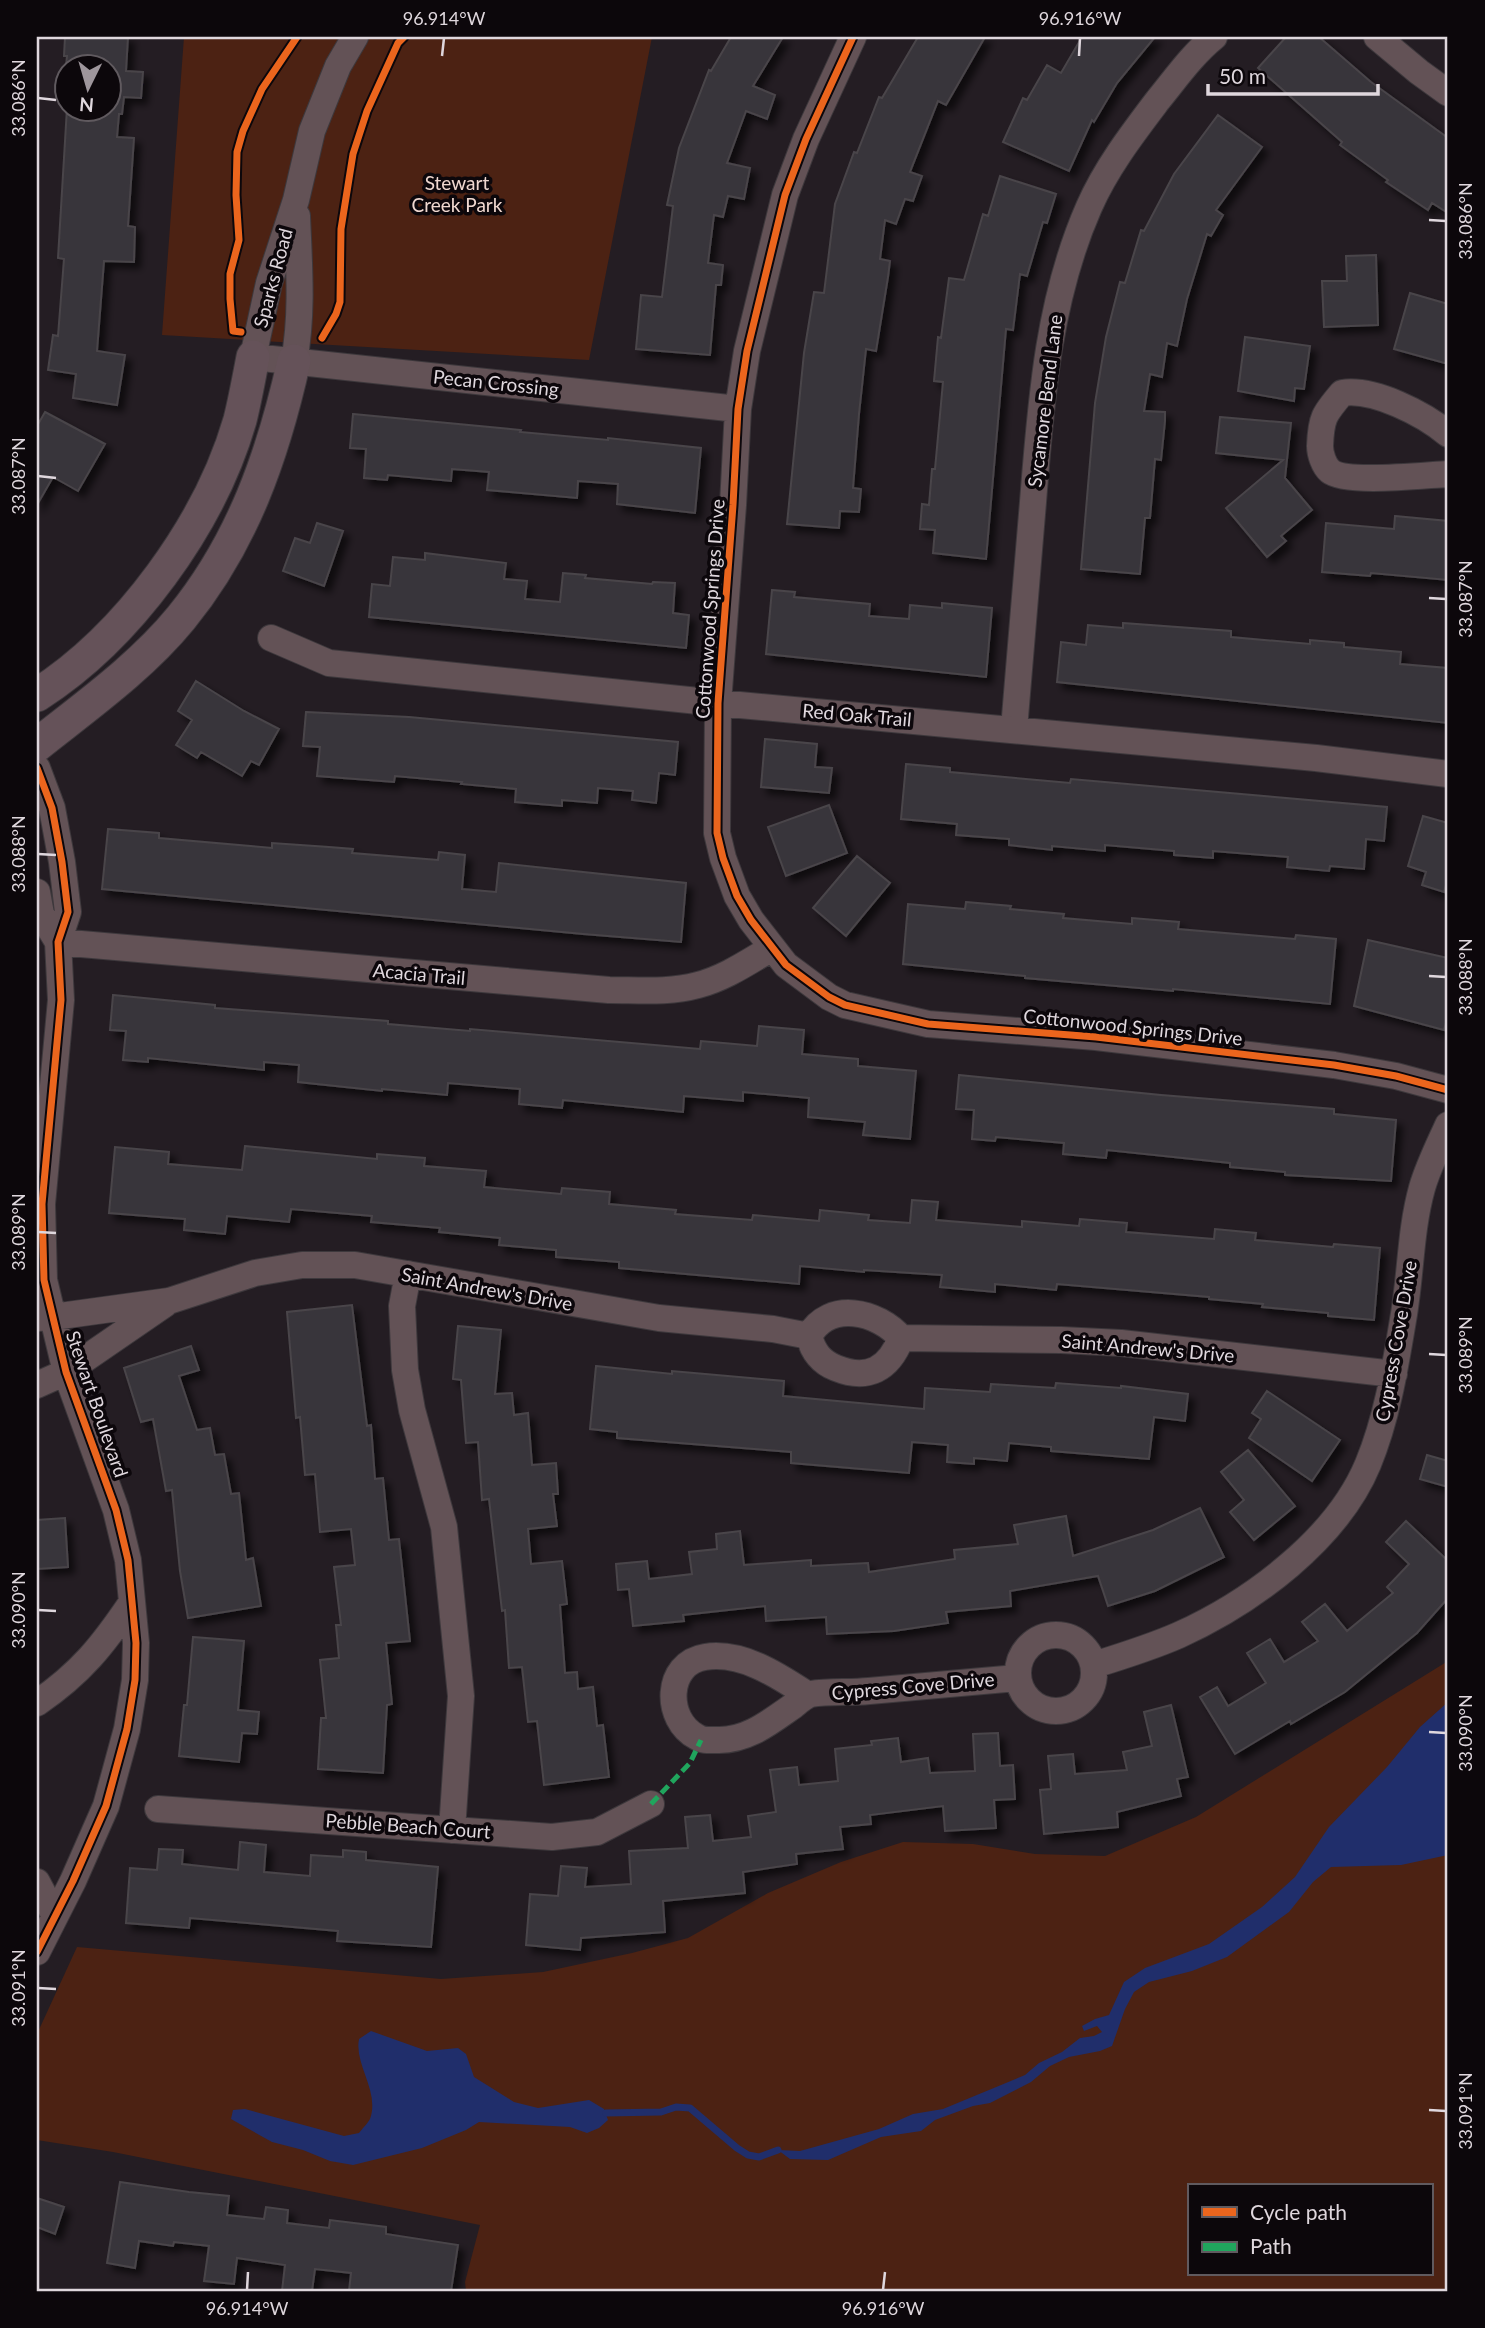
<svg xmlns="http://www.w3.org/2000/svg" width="1485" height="2328" font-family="Lato,sans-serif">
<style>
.green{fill:#4c2213;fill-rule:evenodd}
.water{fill:#202e6b}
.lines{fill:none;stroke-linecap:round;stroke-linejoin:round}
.stream{stroke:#202e6b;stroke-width:7}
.building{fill:#39353a;stroke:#49454a;stroke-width:2;filter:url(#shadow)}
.minor-casing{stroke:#3d383c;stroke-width:28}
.major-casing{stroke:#3d383c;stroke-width:35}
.minor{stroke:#635256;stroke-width:26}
.major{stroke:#655259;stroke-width:33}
.quiet{stroke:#20a55d;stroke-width:5;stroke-dasharray:10 5;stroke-linecap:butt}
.cycleway-casing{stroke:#0c070b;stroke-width:11}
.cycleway{stroke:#eb651d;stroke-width:7}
.ticks{fill:none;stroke:#dfd7dd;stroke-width:2.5}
.labels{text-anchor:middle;stroke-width:7;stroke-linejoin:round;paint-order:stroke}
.park-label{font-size:19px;fill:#f0d8d0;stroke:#0c070b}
.street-label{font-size:19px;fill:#dfd7dd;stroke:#0c070b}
.neatline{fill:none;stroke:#dfd7dd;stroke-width:2.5}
.ticks-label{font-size:18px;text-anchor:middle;fill:#dfd7dd}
</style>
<defs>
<filter id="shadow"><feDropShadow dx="6" dy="6" stdDeviation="3.5" flood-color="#0009"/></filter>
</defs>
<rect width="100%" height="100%" fill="#241d23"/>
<path class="green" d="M184,37H652L589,360L162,335Z
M1448,1661V2291H466L465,2282L480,2225L113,2152L37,2140V2034L77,1947L441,1979L543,1972L632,1953L688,1938L768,1893L841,1862L903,1842L973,1844L1035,1854L1105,1856L1196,1817ZM1189,2186H1431V2274H1189Z"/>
<path class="water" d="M1448,1702V1855L1401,1865L1331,1867L1313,1882L1289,1912L1227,1957L1192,1971L1149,1982L1134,1992L1125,2009L1112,2046L1100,2051L1069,2057L1050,2066L1031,2082L990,2103L973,2106L935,2120L921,2131L881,2137L828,2160L790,2159L778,2150L800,2151L879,2129L913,2114L943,2109L1025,2075L1039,2063L1062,2052L1080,2038L1094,2036L1102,2032L1097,2026L1084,2031L1082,2026L1095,2019L1109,2015L1124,1982L1145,1968L1209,1944L1262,1907L1295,1877L1329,1827L1387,1767L1420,1727Z
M371,2031L427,2051L458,2048L466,2054L474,2077L514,2102L538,2108L589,2100L604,2109L608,2120L599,2128L587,2133L570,2127L479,2122L466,2130L422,2148L353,2165L330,2161L303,2150L272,2142L231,2119L233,2110L245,2109L344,2136L359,2133C362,2129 368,2123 370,2119C380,2091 354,2065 359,2039Z"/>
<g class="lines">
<path class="stream" d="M606,2113L661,2112L676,2107L690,2108L737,2148L748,2155L759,2157L778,2150"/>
</g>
<path class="building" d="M65,37H128L126,71L143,72L141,98L124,97L122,114H119L117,137L134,138L128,226L135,227L134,262L104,261L97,351L125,355L117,405L73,398L76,374L48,370L53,335L58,336L64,259L58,258L67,108H108V66H66L67,56H64Z
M731,37H783L753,86L775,95L767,119L746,111L727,163L750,168L744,199L728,196L723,217L714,215L708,263L723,265L721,285H716L710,355L636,349L641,295L662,297L673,206L667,205L679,148L709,70L711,71Z
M918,37H985L946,105L938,101L910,172L922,176L913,201L905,199L896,224L885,220L880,259L890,261L888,277L876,351L866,349L859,414L853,488L861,489L859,512L840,511L839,528L787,524L804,353L814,292L824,293L835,204L854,152L857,153L879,97L882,98Z
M1082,37H1155L1117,83L1094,122L1092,120L1069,171L1003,142L1023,98L1027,100L1047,65L1061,73Z
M1286,37H1319L1371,82L1448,138V213L1432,203L1428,210L1386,182L1388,180L1340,145L1342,142L1258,68Z
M1218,115L1262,147L1216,210L1223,215L1211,236L1207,234L1187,299L1177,346L1167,343L1162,377L1150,374L1144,411L1165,412V421L1161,460L1155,459L1150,518H1145L1140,574L1081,569L1095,403L1106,337L1120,282L1125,283L1141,230L1144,231L1174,174Z
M1000,176L1056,194L1047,223L1043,222L1027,276L1020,274L1013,330L1006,329L986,559L933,553L935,530L920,529L922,504L929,505L932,469H935L943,382L934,381L938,337L941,338L949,278L964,280L983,214L988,216Z
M1376,255L1378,325L1324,327L1322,281H1347L1346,256Z
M1410,293L1448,304V364L1394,349Z
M1245,337L1310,346L1304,389L1295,388L1294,401L1238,391Z
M45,412L105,444L78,491L53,477L37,505V426Z
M353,414L521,430L520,432L608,440V438L701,448L695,513L617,504L618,484L578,481L577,498L487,490L489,472L452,469L451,481L388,475L387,480L364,478L366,449L350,448Z
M1220,417L1291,423L1285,478L1312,510L1281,536L1286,541L1267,557L1226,508L1283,460L1216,453Z
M1395,516L1448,521V580L1371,573L1370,576L1322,572L1326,523L1394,529Z
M317,523L343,531L324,586L283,571L295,538L310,543Z
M425,553L506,563L504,579L527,581L525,599L560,602L563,573L586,575L585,578L652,584L653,582L675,583L673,613L689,615L686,648L369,617L372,584L390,586L393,557L425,560Z
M772,590L795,592L794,597L870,604L869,616L909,619L910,605L942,608V603L992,608L986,677L766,654Z
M1123,623L1231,631V637L1310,644V640L1344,643V647L1401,652L1400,664L1448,668V723L1057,682L1061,642L1086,645L1088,625L1123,628Z
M196,681L244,711L279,729L259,765L251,761L242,776L201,752L197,758L176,745L192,720L178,711Z
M306,712L409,717L678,742L675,775L659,773L656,803L632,800L633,791L598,788L597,803L562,800V806L515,802L516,789L461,784L462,782L395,776L394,782L317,776L320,747L303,746Z
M765,739L817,744L815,767L832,768L829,793L761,787Z
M906,764L950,768V772L1070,783L1071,779L1387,807L1384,841L1366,839L1364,869L1330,866L1329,871L1287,867L1288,857L1213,851V858L1174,855V851L1105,845V851L1052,846V850L1009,845V839L956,835L957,824L901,819Z
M829,805L847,853L786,876L768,827Z
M1423,816L1448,823V878L1444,892L1422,885L1426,872L1408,866Z
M108,829L159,833V838L272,848V843L329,847L353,849L352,853L438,860L439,852L465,855L462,889L496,892L499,863L686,883L681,942L583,934L102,889Z
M857,856L890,883L846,936L813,908Z
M966,902L1011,906L1010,909L1064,914L1063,918L1132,924V918L1179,922L1178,929L1295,939L1296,935L1336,939L1330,1004L1173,989V991L1025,978V976L903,964L908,904L965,909Z
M1368,940L1448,958V1015L1444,1030L1354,1006Z
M113,995L215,1005V1008L388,1021V1024L470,1031V1029L700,1049L701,1041L757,1046L759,1026L804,1030L802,1054L858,1059V1066L916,1071L910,1139L863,1135L865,1122L808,1117L809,1098L743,1092V1101L684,1096L683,1112L563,1100L562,1108L519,1104L520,1089L448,1083L447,1095L382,1089V1091L298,1082L299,1065L264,1062V1070L148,1058V1062L123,1060L126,1031L110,1030Z
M959,1075L1161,1095L1334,1109V1114L1396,1120L1391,1181L1285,1175V1172L1230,1167V1163L1107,1150L1106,1158L1063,1154L1064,1143L996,1137L995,1141L972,1139L974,1110L956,1109Z
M245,1146L377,1159V1154L425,1158L424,1166L486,1171L484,1187L561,1194L562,1188L610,1192L609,1204L676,1210L675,1214L752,1220L753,1215L819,1221L820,1210L869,1215L868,1220L910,1223L912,1200L938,1202L936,1220L1022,1227V1221L1079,1226L1080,1219L1127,1223L1126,1232L1214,1239L1215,1229L1256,1233L1255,1240L1333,1247L1334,1244L1380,1248L1374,1320L1328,1316V1313L1262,1307L1263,1304L1209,1299V1297L1057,1284L1056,1290L995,1284V1292L940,1287L942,1275L864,1270V1272L800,1266L799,1284L619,1268V1262L556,1257V1250L499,1245L500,1238L439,1232L440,1228L371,1222L372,1216L291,1209L289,1222L227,1216L225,1234L184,1230L185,1219L109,1213L115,1147L169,1152L168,1164L242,1170Z
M352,1305L367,1426L371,1425L375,1479L383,1478L389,1540L399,1539L410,1641L386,1643L392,1704L387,1705L383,1773L318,1769L321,1718H326L320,1660L339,1658L336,1625H341L334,1567L355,1565L351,1529L320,1532L315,1474L305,1475L300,1417L296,1418L287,1312Z
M458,1326L501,1330L495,1394L512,1393L514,1415L528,1413L532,1465L556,1463L558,1494H553L557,1526L528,1529L531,1564L562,1561L567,1604L560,1605L565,1673L577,1672L578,1689L593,1687L597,1726L603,1725L609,1777L544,1785L537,1721L528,1722L522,1667L509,1668L505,1610L502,1611L489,1499L482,1500L478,1442L466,1443L461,1380L453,1379Z
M191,1346L199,1370L179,1376L197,1430L210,1428L215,1455L224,1454L231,1494L239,1493L246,1560L253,1558L261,1606L188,1618L180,1571L172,1490L166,1491L153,1419L141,1422L124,1368Z
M596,1366L672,1374V1371L784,1381L783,1396L924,1409L925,1388L990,1392L991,1384L1055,1388L1056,1383L1121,1388V1386L1188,1394L1185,1421L1154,1417L1149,1459L1051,1451V1447L1009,1443L1007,1461L974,1458V1464L947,1462L948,1445L912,1442L909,1473L791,1463V1452L617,1438V1432L590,1429Z
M1267,1391L1340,1440L1312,1481L1249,1438L1261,1419L1252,1413Z
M1248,1450L1295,1506L1254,1540L1230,1512L1244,1500L1221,1472Z
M1427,1455L1448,1461V1487L1420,1479Z
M1200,1508L1224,1557L1155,1591L1108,1606L1098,1576L1010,1591L1011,1606L946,1612L948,1623L894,1631L827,1634L826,1617L766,1621L765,1606L683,1615L684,1621L633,1626L629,1589L618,1590L616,1564L647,1561L649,1579L692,1574L689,1552L717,1549L716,1534L740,1531L744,1565L811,1560V1566L868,1563L869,1572L955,1559L954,1550L1018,1544L1014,1525L1066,1516L1073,1556L1153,1530Z
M65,1518L68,1567L37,1569V1520Z
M1406,1521L1448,1561V1598L1417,1633L1345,1692L1291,1724L1290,1721L1235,1754L1200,1697L1217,1687L1228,1706L1266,1683L1247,1653L1270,1639L1284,1662L1318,1641L1302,1622L1325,1604L1347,1631L1393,1593L1387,1587L1409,1564L1386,1542Z
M193,1637L244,1641L238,1710L259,1712L257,1734L242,1733L239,1762L179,1756L184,1705H187Z
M1171,1705L1188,1777L1177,1779L1181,1796L1117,1812L1118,1827L1044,1834L1040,1790L1051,1789L1048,1756L1073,1754L1075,1774L1127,1770L1123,1752L1152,1746L1144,1712Z
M998,1733L1000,1766L1013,1765L1015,1799L994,1800L996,1828L945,1831L943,1806L870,1815L871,1824L840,1827L843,1849L796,1854L797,1864L743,1872L745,1893L663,1901L665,1932L581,1938L580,1950L526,1945L530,1894L558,1896L561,1866L587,1868L585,1887L631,1884L629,1851L688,1848L685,1817L710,1815L713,1841L751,1837L748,1816L776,1812L770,1770L797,1767L799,1785L838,1781L835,1749L872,1745L871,1741L898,1738L901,1762L928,1758L930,1773L975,1771L973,1734Z
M240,1842L266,1845L264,1872L310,1876L311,1855L343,1857V1850L366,1852V1860L438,1867L431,1947L337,1941L338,1931L190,1918L189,1928L126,1923L130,1868L157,1870L159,1849L183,1850L182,1864L238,1870Z
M120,2182L189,2192L229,2196L227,2215L264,2219L266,2207L288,2210L287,2223L329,2228L330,2220L386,2227V2234L458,2245L451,2291H349L351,2273L315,2269L312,2291H282L285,2265L237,2258L234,2284L204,2281L209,2246L174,2242L173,2246L139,2241L135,2268L107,2263Z
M37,2198L64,2207L55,2234L37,2227Z"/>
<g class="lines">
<defs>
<path id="minor" d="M355,37L338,66L312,131L296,200L269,283L253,357L738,409
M853,37L806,139L785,195L747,351L738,409L733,505L718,703L717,833L723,858L737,896L751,920L786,965L829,997L845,1005L928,1024L1096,1037L1334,1065L1396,1076L1448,1090
M1377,37L1419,72L1448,93
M294,361C303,313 299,264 297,216
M1448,434C1424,414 1374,388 1342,393C1324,414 1321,418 1320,446C1320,454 1324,466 1330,471C1346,484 1425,475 1448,474
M271,638L329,663L718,703L1316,758L1448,774
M1014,729C1021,653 1027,577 1033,502C1041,401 1048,300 1089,207C1106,168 1133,133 1158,100C1176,78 1192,55 1214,37
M37,768L52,808L62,862L68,912L58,942L61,1000L42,1204L44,1280L66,1372L116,1510L128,1560L136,1643L135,1680L127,1729L106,1806L73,1881L37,1952
M37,892L41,914L58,942
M58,942L609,990C639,990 669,993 698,985C725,978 748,962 772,948
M408,1274L402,1306L405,1370L412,1410L444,1527L461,1696L452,1830
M37,1318L53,1317L169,1301L255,1273L302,1265H355L659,1318L773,1329L809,1336
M901,1338C889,1369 868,1381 836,1368C821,1362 813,1352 809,1336C829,1300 878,1311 901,1338L1061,1340L1121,1343L1394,1374
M37,1385L66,1372L165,1304
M1018 1673a38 38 0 1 1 76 0a38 38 0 1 1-76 0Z
M1094,1665C1123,1656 1152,1647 1179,1635C1252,1602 1337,1539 1368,1464C1387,1418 1395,1368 1403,1320C1411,1276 1410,1231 1422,1188C1428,1167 1439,1145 1448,1125
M808,1695C779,1676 742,1651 705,1657C665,1663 664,1720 697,1737C703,1741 710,1740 717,1740C747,1741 770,1722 793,1706C798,1702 804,1696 811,1694C829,1691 850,1693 869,1691C918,1687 968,1682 1017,1678
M37,1703C81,1673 103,1645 132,1602
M158,1809L552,1837L597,1832L651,1804
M37,1882L55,1916"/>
<path id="major" d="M37,695C128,637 210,524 240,420C245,400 249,378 253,357
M37,745C86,706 141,667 181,618C243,542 273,455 294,361"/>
</defs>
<use href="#minor" class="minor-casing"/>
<use href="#major" class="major-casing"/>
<use href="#minor" class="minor"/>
<use href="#major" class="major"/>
<path class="quiet" d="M651,1804L690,1763L701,1740"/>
<defs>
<path id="cycleway" d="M853,37L806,139L785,195L747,351L738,409L733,505L718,703L717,833L723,858L737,896L751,920L786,965L829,997L845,1005L928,1024L1096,1037L1334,1065L1396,1076L1448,1090
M241,332L233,331L230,299V274L239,240L236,195L237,152L243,131L262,89L297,37
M322,338L336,314L340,302L341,229L353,154L367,111L398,43L404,37
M37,768L52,808L62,862L68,912L58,942L61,1000L42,1204L44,1280L66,1372L116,1510L128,1560L136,1643L135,1680L127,1729L106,1806L73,1881L37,1952"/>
</defs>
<use href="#cycleway" class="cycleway-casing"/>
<use href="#cycleway" class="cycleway"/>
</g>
<path class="ticks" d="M442,56L444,38M1079,56L1080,38M38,98L56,100M1429,220L1446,221M38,476L56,478M1429,598L1446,599M38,854L56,855M1429,976L1446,977M38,1232L56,1233M1429,1354L1446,1355M38,1610L56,1611M1429,1732L1446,1733M38,1988L56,1989M1429,2110L1446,2111M247,2290L248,2272M883,2290L885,2272"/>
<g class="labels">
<g class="park-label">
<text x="457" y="190">Stewart<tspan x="457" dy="22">Creek Park</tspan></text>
</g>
<g class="street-label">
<text transform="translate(273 278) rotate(-75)" y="7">Sparks Road</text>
<text transform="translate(496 383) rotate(6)" y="7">Pecan Crossing</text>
<text transform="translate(1045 401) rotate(-83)" y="7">Sycamore Bend Lane</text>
<text transform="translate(710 609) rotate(-86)" y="7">Cottonwood Springs Drive</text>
<text transform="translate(857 715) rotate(5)" y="7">Red Oak Trail</text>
<text transform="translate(419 974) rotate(5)" y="7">Acacia Trail</text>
<text transform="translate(1133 1027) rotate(6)" y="7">Cottonwood Springs Drive</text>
<text transform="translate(487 1289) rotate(10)" y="7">Saint Andrew's Drive</text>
<text transform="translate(1396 1341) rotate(-80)" y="7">Cypress Cove Drive</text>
<text transform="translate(1148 1348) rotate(5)" y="7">Saint Andrew's Drive</text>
<text transform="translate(97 1404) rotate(71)" y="7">Stewart Boulevard</text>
<text transform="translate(913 1686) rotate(-5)" y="7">Cypress Cove Drive</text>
<text transform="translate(408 1826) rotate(4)" y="7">Pebble Beach Court</text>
</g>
</g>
<rect width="1485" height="2328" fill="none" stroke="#0c070b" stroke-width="77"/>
<rect x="1188" y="2184" width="245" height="91" fill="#0c070b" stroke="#605a5f" stroke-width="2"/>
<rect x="1202" y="2207" width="35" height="10" fill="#eb651d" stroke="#605a5f" stroke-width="2"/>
<text x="1250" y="2220" font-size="21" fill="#dfd7dd">Cycle path</text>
<rect x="1202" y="2242" width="35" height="10" fill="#20a55d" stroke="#605a5f" stroke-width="2"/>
<text x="1250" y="2254" font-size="21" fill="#dfd7dd">Path</text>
<g transform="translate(88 88) rotate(185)"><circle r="33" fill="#0c070b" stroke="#605a5f" stroke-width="2"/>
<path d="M0-5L12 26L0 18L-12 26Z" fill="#9e969c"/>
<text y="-10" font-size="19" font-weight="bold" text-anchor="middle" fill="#dfd7dd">N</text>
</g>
<path d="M1208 84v10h170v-10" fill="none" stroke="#dfd7dd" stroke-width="3.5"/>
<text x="1219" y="84" font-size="21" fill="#dfd7dd" stroke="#0c070b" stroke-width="5" paint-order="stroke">50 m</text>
<rect x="38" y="38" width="1408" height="2252" class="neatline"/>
<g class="ticks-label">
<text x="444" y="25">96.914°W</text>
<text x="1080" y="25">96.916°W</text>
<text transform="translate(19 98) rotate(-90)" y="6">33.086°N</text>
<text transform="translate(1466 221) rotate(-90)" y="6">33.086°N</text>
<text transform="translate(19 476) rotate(-90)" y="6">33.087°N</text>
<text transform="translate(1466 599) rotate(-90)" y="6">33.087°N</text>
<text transform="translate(19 854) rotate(-90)" y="6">33.088°N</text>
<text transform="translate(1466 977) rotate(-90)" y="6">33.088°N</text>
<text transform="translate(19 1232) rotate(-90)" y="6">33.089°N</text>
<text transform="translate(1466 1355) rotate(-90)" y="6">33.089°N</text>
<text transform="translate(19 1610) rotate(-90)" y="6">33.090°N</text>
<text transform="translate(1466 1733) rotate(-90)" y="6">33.090°N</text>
<text transform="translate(19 1988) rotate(-90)" y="6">33.091°N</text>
<text transform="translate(1466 2111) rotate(-90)" y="6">33.091°N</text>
<text x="247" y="2315">96.914°W</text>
<text x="883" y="2315">96.916°W</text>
</g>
</svg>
